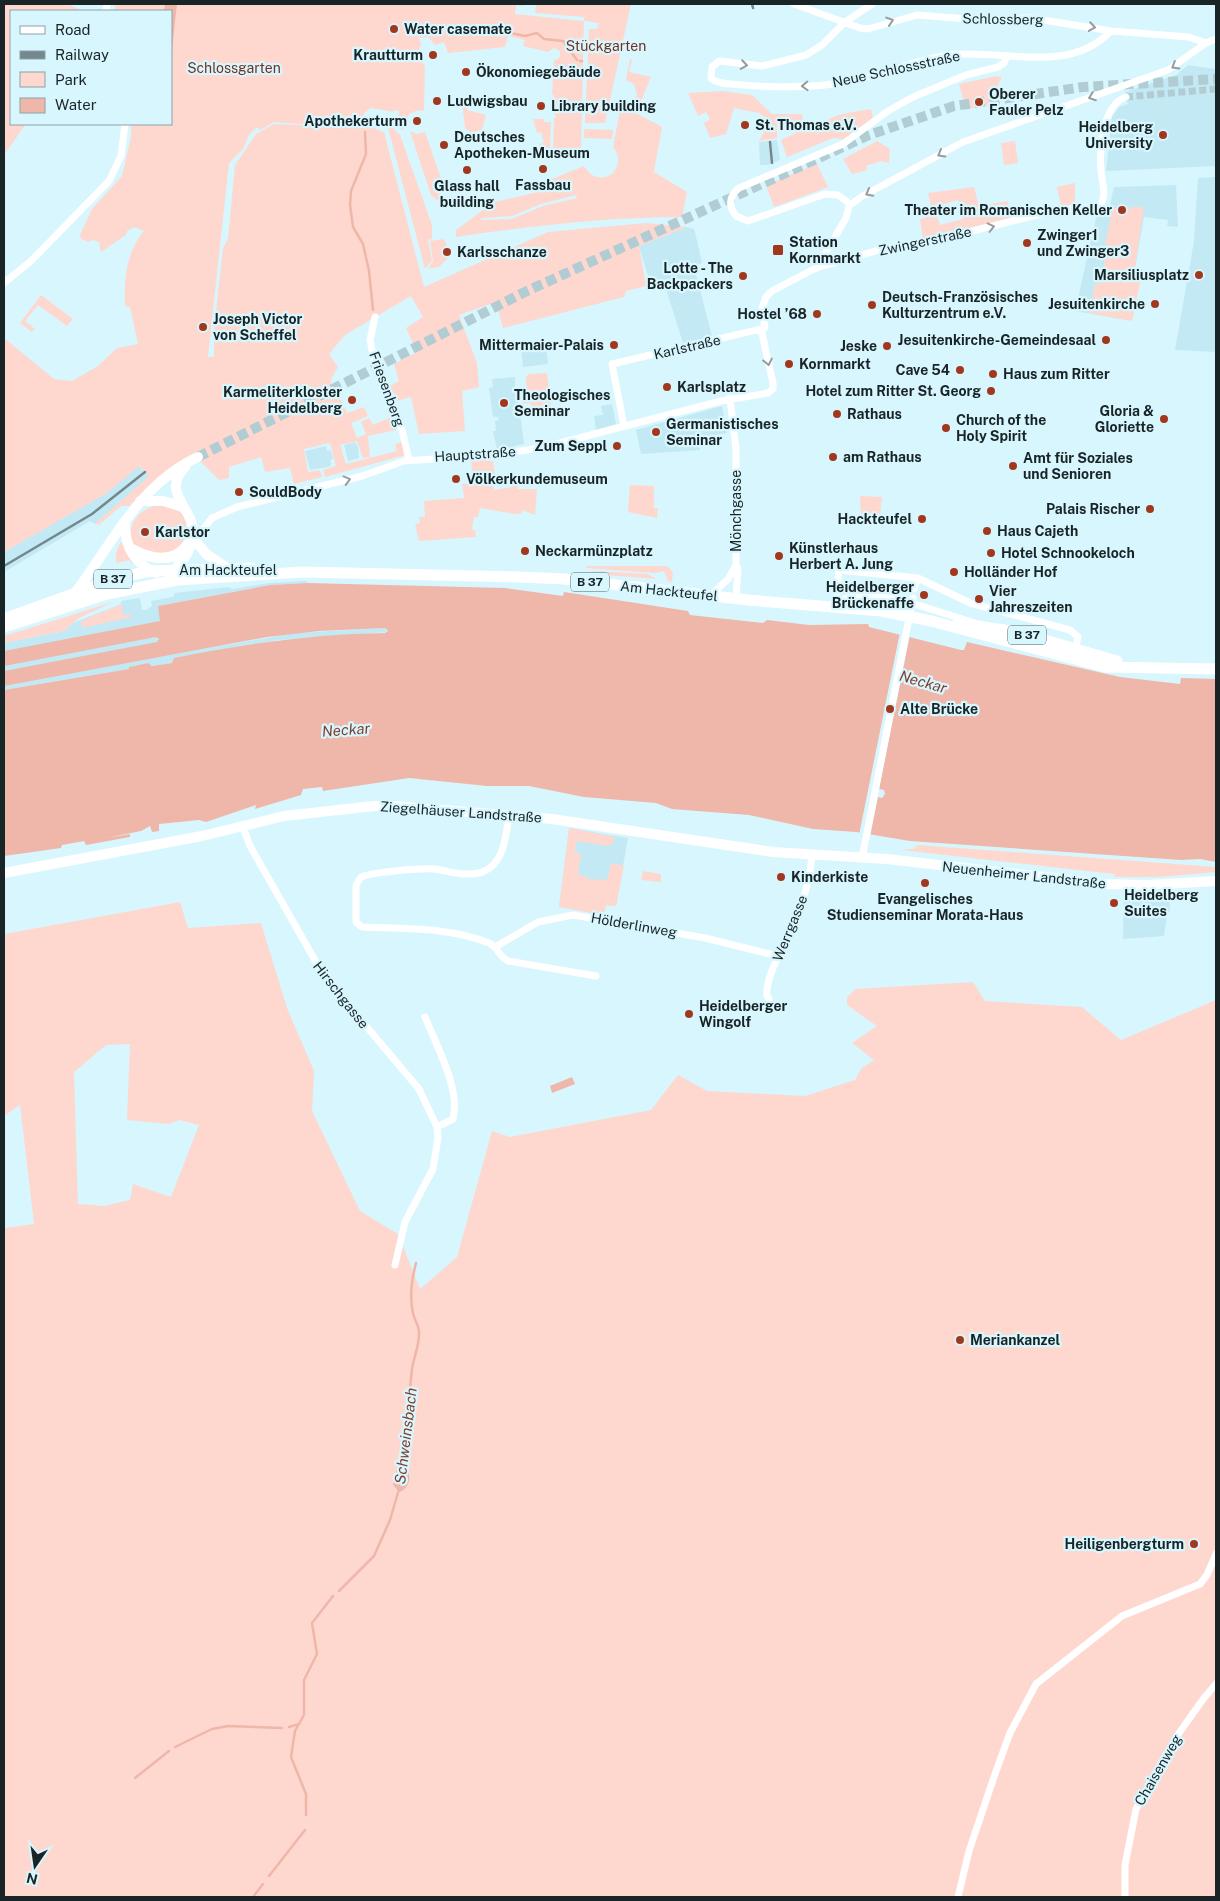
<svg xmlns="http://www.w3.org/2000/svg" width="1220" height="1901" font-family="'Public Sans',sans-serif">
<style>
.built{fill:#c3e9f5}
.green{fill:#fed8cf;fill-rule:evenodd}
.water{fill:#efb7a9}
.pier{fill:#d8f6fe}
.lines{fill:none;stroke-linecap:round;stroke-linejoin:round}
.stream{stroke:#efb7a9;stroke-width:2.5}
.minor-tunnel{stroke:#b2ccd3;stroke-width:7;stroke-dasharray:7 3.5;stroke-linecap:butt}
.secondary-tunnel{stroke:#b2ccd3;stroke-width:10;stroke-dasharray:10 5;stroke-linecap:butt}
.minor{stroke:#fff;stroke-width:7}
.secondary{stroke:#fff;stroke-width:10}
.primary{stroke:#fff;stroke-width:11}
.rail{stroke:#73878d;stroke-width:2.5}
.oneway{stroke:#989c9e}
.poi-dot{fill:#a1381e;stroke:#d8f6fe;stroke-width:2}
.labels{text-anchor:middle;stroke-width:4.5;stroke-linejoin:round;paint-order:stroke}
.shield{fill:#d8f6fe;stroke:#526368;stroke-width:1}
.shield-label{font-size:12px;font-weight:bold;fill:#192427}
.street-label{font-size:14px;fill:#192427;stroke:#d8f6fe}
.poi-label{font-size:14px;font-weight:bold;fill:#192427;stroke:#d8f6fe;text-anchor:start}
.park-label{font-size:14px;fill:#743121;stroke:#d8f6fe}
.water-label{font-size:15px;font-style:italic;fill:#813d2c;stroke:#d8f6fe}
</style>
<rect width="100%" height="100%" fill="#d8f6fe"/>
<path class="built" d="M1188,65L1216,69V166L1106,171L1112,117L1119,107L1128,104L1125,92L1176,75Z
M777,140L780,160L768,165H760L759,142Z
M1216,177V352L1175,350L1194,241L1198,178Z
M1176,185L1178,227L1167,226L1168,220L1144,217L1126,320L1075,311L1097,214L1110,205L1114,187Z
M687,227L694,229L696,236L702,263L694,267L712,336L683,343L665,286L652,289L639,246Z
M546,347L548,364L523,367L521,349Z
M515,377V390H517L524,444L497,450L493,431H496L495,421L499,420L498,417H493L489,388L493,387L492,379Z
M612,404L616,424L596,430L594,416L603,415L601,406Z
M722,406L727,433L698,438L700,450L641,454L636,430Z
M355,442L358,447L359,458L348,461L344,445Z
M326,446L327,451L331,450L333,459L330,460L331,465L328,467L310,470L305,451Z
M138,466L150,476L95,524L90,521L4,572V552L71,513Z
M307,581V583L270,585L158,606L161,621L131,641L156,637L159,641L135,661L295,633L385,628L387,632L278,640L174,659L172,663L152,666L148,663L129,667V669L4,690V643L64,631L73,623L121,604V601L140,598L142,610H147L152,606L151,601L173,597L175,593L228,587L233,589L269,583Z
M569,828L628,838L616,906L606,905L604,915L559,907Z
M1169,889L1170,911L1167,914L1164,936L1123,939L1124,891Z"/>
<path class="green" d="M4,4H67L84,11H11V124H26L4,155Z
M115,4H523V6L516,5L515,14L584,21V17L535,13L536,4H631L605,123H585L589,29H597L599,23L584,21L581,149H553L554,118H556L553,108L555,105H553L554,95H552L554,61L560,57V51L554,48L548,52L523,46L525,40L508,36L505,47L448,53L444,42L435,45L428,37L419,38L421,43L418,57L425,66L424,111L418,110L409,114L403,130L397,125L399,111L394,110L393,112L371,108L364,113L363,120H354L346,124L355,121L384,132L424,287L548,232L646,223L687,227L639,246L646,286L626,291L624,297L503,328L496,302L459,315L477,363L479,387L462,391L465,431L419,434L411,397L397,401L390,386L399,381L394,364L417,352L406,328L423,317L411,296L345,335L329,354L338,367L331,379L333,398L339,396L347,413L364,407L368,416L351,423L357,438L366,434L361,422L369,418L373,425L391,417L396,430L368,436L370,457L363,458L357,441L340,445L346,464L397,451L395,444L402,442L405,455L325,477L323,470L336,466L330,443L304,449L308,472L320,470L322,477L294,484L290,468L265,472L261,457L229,467V478L219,480L199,460L159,477L129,506H121L99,525L95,524L149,476L139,466L107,493L4,552V338L54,379L72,381L98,366L117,348L138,344L130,307L125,306C124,279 126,252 144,231L134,227L127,231L126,235L101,252L99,242L93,240L89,242L81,239L80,235L92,209L122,176L131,137V124H171V11H115ZM274,122L320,126L274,124L256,134L235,165L228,239L223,248L214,330V357H206H208L229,163L243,149L249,135L257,127L260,130Z
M630,59L632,60L629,72L651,77L636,113L662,127L654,172L687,192L682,217C607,217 531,226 456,237V230L491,204L493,205L495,202L538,192L541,193L542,190L540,188L539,182L542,181L545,182L584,166C590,177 601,181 612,174C620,165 620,156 613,147L621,105L632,103L637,95L634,84L626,80ZM576,195L577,198L543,206L512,219L481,220V218L512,216L541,204Z
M996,76L1002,77L994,94L989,95L991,105L968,109L966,99H963L959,84Z
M722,91L752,95L772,114H802L803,122C823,128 823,120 839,115C849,112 860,111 871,109L873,118L844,139L833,138L787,157L781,140L796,133L795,123H777V138L759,141L767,126L766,118L759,113L734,108L726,134L710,138L704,123L710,119L706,112L698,116L688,93Z
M473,100L468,102L467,110L486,115L482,130L471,133L465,128L462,102Z
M533,119H544V122H551L550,149H540L539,144L544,143L541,132L537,133Z
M388,128H393L400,135L432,225V239L428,240L432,260L425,269Z
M584,129L613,130L612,139L584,138Z
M410,131L416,134L425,132L443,184L439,190L443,200L440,203L431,195Z
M877,141L890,149L889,163L881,161L866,166L867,170L852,174L843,159Z
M1015,141L1018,163L1004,165L1001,143Z
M817,164L828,187L774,207L766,185Z
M1075,183V204L1061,206L1057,187Z
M974,187L979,206L1008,201L1010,218L923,239L920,219L936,214L940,225L963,219L958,200L941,205L940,202L931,207L928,193Z
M1144,207L1135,267L1143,269L1132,321L1089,313L1095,284H1100L1108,245L1105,244L1111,218L1097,214L1108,208Z
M444,239L451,255L439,267L428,269L433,261L430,241Z
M41,295L73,319L67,326L38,305L25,321L35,329L32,332L20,323Z
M547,373L551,406L534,409L530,403L523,404L522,400L527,397L526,377L529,374Z
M471,460L493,461L496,480L492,481L494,490L512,487L513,476L511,474L517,473L518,489H537L535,515L522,510L521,514H515L480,508L478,517H474L472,530H475L476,537L419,541L415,524L420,523L419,517H425L424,501L464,498L462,484L473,483Z
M630,485L654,486V508H658L657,518L628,512Z
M860,496L882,497L880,517L861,516Z
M156,505C188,503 195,529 176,551L153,555L132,543C127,525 137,511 156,505Z
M121,542L133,562L132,564L130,560L117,563C114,556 117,548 121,542Z
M586,566H667L673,572L672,582L668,581L664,571L654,573L586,568Z
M593,571L647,574L657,579L593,574Z
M113,602L79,618L64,631L4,643V636Z
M122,604L123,615L131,614V617L82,628L81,621Z
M569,828L615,837L613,843L608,846L577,841L575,852L581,854L578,874L585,876L588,879L607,880L611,863L624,866L616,906L606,905L604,915L559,907Z
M918,845L1216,867V872L1159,877H1115L1114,874L901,850L913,849Z
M643,871L661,874V882L641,880Z
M180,902L188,928L261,923L287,1008L314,1071L312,1111L360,1211L398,1234L420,1289L457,1257L492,1131L510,1137L651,1110L678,1075L707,1091L805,1096L855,1080L861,1069L874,1060L852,1043L877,1026L847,1005V998L855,989L973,982L985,1001L1082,1007L1121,1040L1216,1000V1897H4V1228L34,1224L20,1105L4,1116V934ZM130,1044L127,1120L169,1124L179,1120L199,1125L171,1197L133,1184L130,1200L104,1206L78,1204L74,1072L106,1045ZM397,1468H407L410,1475L407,1486L397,1491L393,1485Z"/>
<path class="water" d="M165,4H177L172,49L171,11H164Z
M307,583L505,588L563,596L564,592L688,611L690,615L763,623L767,620L809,625L868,624L869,627L961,650H964L967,642L1120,677L1180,684L1181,678L1216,679V862L1200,859L1181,860L910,841L856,832L813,829L749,815L672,809L656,803L584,797L529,786H487L409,778L323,791L322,787L303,789L301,795L255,809L256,805L206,822L199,820L159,824V831L152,832L150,826L141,831L106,838L130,834V837L86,845L84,841L62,845L61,848L4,856V690L129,669V667L148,663L152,666L172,663L174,658C244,644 314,634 385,633L388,631L385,628L319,631L267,637L4,686V671L157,642L159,639L156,637L4,666V651L160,621L158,606L270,585Z
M572,1077L575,1084L552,1093L550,1086Z
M401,1466L407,1468C412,1477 409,1489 399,1492L393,1485L397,1468Z"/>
<path class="pier" d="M900,632L910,635L879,789L884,790L885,794L882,798L878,797L870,837L859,835Z"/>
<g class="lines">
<path class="stream" d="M501,31L525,36L537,33L544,39L563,41L577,60
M580,61H582
M365,132L366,154L351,191L350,205L353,227L363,244L369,271L373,310
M402,1469C408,1436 408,1403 412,1369C414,1356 420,1344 419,1331C418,1324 414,1319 413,1313C409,1295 412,1279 416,1263
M339,1591L374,1556L390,1520L399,1489
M289,1727L299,1724
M175,1747L212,1729L228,1726L282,1728
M135,1778L169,1751
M306,1815V1794L291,1757L295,1731L304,1715V1680L317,1654L312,1623L333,1596
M269,1876L305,1830
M253,1897L263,1884"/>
<path class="minor-tunnel" d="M1126,97L1216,89"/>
<path class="secondary-tunnel" d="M198,457L527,291L869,135L954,106L1083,87L1216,79"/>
<path class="minor" d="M794,4L860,28L868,29L917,15L981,20L1031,18L1111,31L1189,37L1206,43
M872,4L844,23L822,45L806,55L762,66L719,61L712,67L711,78C718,85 733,84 743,85C780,88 820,88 856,80C887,73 917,60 948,55C1002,48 1068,76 1111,31
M106,11L107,4
M850,204L838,195L825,194L748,221L736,216C728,206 729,196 739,188L843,144L888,111L913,97L966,75L998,67L1004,63L1007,56
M817,268L846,218L849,206L861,197L963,142L1168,70L1206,43L1216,39
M4,283L31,261L109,181L121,156L125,124
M375,317L370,340L374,360L402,430L409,460
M730,398L736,449V565L738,568L736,599
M624,426L612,364L765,328L762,308L766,297L772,291L816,268L879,250L924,243L1053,211L1098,207C1109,198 1101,181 1101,170C1099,149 1103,104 1126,97
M193,537L200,533L212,518L237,507L362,476L404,461L493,455L541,448L721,401L768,393L773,389V383L761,329
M914,589L918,578
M710,596L728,579L736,565
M836,607L840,601L847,598L877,597L899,599L975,623
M835,608L839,570L918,578L970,603L1070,630L1078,637L1075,651
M509,814C506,840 503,874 469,874C457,875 445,870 434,869C419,868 374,872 361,877L356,885V922L362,927C404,929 450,927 489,943C498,947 499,957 508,961L596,976
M243,827L250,846L324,976L419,1089L437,1127L438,1138L433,1169L405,1222L395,1265
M862,858L913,598
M495,947L538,922L573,915L705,938L778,956
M769,999L767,996C765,973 788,942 796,920C804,900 810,877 812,856
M425,1017C436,1045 461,1089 453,1119L437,1127
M958,1897L969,1851L995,1774L1010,1733L1036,1684L1122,1616L1200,1584L1207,1575L1216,1554
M1125,1897V1865L1136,1809L1179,1733L1204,1698L1216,1684"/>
<path class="secondary" d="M140,501H163L183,507
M125,521C124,545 134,563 156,573
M193,537L206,554L227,568
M130,548C150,559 173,565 188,544
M171,573C181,563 191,552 193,537C197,509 159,494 185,467
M75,593C112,544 139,484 198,457
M4,873L202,836L284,816L374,806H395L552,819L773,852L887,859L1106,884L1148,885L1216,881"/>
<path class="primary" d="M4,619L120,577L152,571L251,568
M958,623L1017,632L1117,661
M4,627L107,594L177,580L303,572L518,577L565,579L748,600L881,611L931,621L1105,667L1216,669"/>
<path class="rail" d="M752,4L753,8
M770,142L772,163
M4,566L92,514L145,472"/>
</g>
<defs><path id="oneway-chevron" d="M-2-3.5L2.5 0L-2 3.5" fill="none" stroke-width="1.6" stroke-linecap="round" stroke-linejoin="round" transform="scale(1.25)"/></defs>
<g class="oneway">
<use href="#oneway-chevron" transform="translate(890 21) rotate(-18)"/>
<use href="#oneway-chevron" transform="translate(1092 27) rotate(9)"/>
<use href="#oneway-chevron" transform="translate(744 65) rotate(9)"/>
<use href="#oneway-chevron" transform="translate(1175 66) rotate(149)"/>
<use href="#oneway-chevron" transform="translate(805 86) rotate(178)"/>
<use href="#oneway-chevron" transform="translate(1092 97) rotate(160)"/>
<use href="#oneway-chevron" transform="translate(941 154) rotate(150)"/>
<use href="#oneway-chevron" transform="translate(869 193) rotate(152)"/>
<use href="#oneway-chevron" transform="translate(991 227) rotate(-13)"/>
<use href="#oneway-chevron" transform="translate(768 362) rotate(78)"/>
<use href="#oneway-chevron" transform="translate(347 480) rotate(-15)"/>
</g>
<g class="poi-dot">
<circle cx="394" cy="29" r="5"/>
<circle cx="433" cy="55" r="5"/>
<circle cx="466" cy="72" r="5"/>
<circle cx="437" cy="101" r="5"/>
<circle cx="979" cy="102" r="5"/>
<circle cx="541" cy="106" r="5"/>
<circle cx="417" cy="121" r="5"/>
<circle cx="745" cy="125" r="5"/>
<circle cx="1163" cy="135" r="5"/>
<circle cx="444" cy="145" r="5"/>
<circle cx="543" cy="169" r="5"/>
<circle cx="467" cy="170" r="5"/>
<circle cx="1122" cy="210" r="5"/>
<circle cx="1027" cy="243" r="5"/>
<rect x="772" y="244" width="12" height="12" rx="2.5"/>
<circle cx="447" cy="252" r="5"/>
<circle cx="1199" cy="275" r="5"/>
<circle cx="743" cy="276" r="5"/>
<circle cx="1155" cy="304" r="5"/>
<circle cx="872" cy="305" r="5"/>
<circle cx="817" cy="314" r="5"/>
<circle cx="203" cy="327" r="5"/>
<circle cx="1106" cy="340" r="5"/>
<circle cx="614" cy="345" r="5"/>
<circle cx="887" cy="346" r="5"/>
<circle cx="789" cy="364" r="5"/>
<circle cx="960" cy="370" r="5"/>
<circle cx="993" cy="374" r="5"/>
<circle cx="667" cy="387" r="5"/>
<circle cx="991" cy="391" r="5"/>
<circle cx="352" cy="400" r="5"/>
<circle cx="504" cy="403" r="5"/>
<circle cx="837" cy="414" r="5"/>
<circle cx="1164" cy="419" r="5"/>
<circle cx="946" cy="428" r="5"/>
<circle cx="656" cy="432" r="5"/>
<circle cx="617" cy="446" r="5"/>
<circle cx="833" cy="457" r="5"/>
<circle cx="1013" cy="466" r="5"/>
<circle cx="456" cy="479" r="5"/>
<circle cx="239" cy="492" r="5"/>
<circle cx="1150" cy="509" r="5"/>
<circle cx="922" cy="519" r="5"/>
<circle cx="987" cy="531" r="5"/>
<circle cx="145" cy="532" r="5"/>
<circle cx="525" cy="551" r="5"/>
<circle cx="991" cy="553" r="5"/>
<circle cx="779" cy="556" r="5"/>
<circle cx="954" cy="572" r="5"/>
<circle cx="924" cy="595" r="5"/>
<circle cx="979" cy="599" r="5"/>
<circle cx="890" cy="709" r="5"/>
<circle cx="781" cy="877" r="5"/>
<circle cx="925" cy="883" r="5"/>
<circle cx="1114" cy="903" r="5"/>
<circle cx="689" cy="1014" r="5"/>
<circle cx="960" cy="1340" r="5"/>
<circle cx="1194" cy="1544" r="5"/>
</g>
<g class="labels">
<g class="shield">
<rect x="94" y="569.5" width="38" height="19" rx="4"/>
<rect x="571" y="572.5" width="38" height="19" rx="4"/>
<rect x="1008" y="625.5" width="38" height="19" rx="4"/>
</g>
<g class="shield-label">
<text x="113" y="583">B 37</text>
<text x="590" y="586">B 37</text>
<text x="1027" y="639">B 37</text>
</g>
<g class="street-label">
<text transform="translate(1003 19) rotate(1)" y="5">Schlossberg</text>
<text transform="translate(896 69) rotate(-12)" y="5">Neue Schlossstraße</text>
<text transform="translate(925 241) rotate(-12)" y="5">Zwingerstraße</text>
<text transform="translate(687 347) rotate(-13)" y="5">Karlstraße</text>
<text transform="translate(387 389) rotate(70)" y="5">Friesenberg</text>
<text transform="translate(475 454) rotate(-4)" y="5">Hauptstraße</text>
<text transform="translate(736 511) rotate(-90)" y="5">Mönchgasse</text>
<text x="228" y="575">Am Hackteufel</text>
<text transform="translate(669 591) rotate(6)" y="5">Am Hackteufel</text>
<text transform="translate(461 812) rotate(4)" y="5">Ziegelhäuser Landstraße</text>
<text transform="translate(1024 875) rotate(6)" y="5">Neuenheimer Landstraße</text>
<text transform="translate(634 925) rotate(10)" y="5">Hölderlinweg</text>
<text transform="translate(790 928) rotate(-68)" y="5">Werrgasse</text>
<text transform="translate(341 995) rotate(52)" y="5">Hirschgasse</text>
<text transform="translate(1158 1770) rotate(-60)" y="5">Chaisenweg</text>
</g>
<g class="poi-label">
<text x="404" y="34">Water casemate</text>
<text x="423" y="60" text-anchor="end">Krautturm</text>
<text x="476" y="77">Ökonomiegebäude</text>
<text x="989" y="99">Oberer<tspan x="989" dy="16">Fauler Pelz</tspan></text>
<text x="447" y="106">Ludwigsbau</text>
<text x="551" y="111">Library building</text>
<text x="407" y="126" text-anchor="end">Apothekerturm</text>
<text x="755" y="130">St. Thomas e.V.</text>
<text x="1153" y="132" text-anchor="end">Heidelberg<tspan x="1153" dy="16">University</tspan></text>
<text x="454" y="142">Deutsches<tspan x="454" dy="16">Apotheken-Museum</tspan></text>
<text x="543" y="190" text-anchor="middle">Fassbau</text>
<text x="467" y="191" text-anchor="middle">Glass hall<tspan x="467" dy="16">building</tspan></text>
<text x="1112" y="215" text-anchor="end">Theater im Romanischen Keller</text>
<text x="1037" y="240">Zwinger1<tspan x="1037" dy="16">und Zwinger3</tspan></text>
<text x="789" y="247">Station<tspan x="789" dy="16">Kornmarkt</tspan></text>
<text x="457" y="257">Karlsschanze</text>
<text x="733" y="273" text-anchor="end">Lotte - The<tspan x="733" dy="16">Backpackers</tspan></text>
<text x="1189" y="280" text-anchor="end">Marsiliusplatz</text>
<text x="882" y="302">Deutsch-Französisches<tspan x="882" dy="16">Kulturzentrum e.V.</tspan></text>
<text x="1145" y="309" text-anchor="end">Jesuitenkirche</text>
<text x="807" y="319" text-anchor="end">Hostel ’68</text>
<text x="213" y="324">Joseph Victor<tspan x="213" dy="16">von Scheffel</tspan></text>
<text x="1096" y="345" text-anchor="end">Jesuitenkirche-Gemeindesaal</text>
<text x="604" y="350" text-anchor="end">Mittermaier-Palais</text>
<text x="877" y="351" text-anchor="end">Jeske</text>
<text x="799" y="369">Kornmarkt</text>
<text x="950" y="375" text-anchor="end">Cave 54</text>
<text x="1003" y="379">Haus zum Ritter</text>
<text x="677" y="392">Karlsplatz</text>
<text x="981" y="396" text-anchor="end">Hotel zum Ritter St. Georg</text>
<text x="342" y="397" text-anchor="end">Karmeliterkloster<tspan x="342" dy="16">Heidelberg</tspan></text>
<text x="514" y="400">Theologisches<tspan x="514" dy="16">Seminar</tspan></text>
<text x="1154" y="416" text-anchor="end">Gloria &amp;<tspan x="1154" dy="16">Gloriette</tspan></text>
<text x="847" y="419">Rathaus</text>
<text x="956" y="425">Church of the<tspan x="956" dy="16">Holy Spirit</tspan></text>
<text x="666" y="429">Germanistisches<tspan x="666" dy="16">Seminar</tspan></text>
<text x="607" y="451" text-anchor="end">Zum Seppl</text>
<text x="843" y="462">am Rathaus</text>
<text x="1023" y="463">Amt für Soziales<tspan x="1023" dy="16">und Senioren</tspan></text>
<text x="466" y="484">Völkerkundemuseum</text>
<text x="249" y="497">SouldBody</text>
<text x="1140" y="514" text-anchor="end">Palais Rischer</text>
<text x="912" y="524" text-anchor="end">Hackteufel</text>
<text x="997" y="536">Haus Cajeth</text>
<text x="155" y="537">Karlstor</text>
<text x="789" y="553">Künstlerhaus<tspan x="789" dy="16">Herbert A. Jung</tspan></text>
<text x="535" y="556">Neckarmünzplatz</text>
<text x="1001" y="558">Hotel Schnookeloch</text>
<text x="964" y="577">Holländer Hof</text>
<text x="914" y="592" text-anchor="end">Heidelberger<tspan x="914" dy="16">Brückenaffe</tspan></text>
<text x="989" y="596">Vier<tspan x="989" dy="16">Jahreszeiten</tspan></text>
<text x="900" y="714">Alte Brücke</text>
<text x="791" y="882">Kinderkiste</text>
<text x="1124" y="900">Heidelberg<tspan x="1124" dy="16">Suites</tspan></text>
<text x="925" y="904" text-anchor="middle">Evangelisches<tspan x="925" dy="16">Studienseminar Morata-Haus</tspan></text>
<text x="699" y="1011">Heidelberger<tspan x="699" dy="16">Wingolf</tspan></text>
<text x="970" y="1345">Meriankanzel</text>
<text x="1184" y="1549" text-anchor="end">Heiligenbergturm</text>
</g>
<g class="park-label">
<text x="606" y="51">Stückgarten</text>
<text x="234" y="73">Schlossgarten</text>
</g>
<g class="water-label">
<text transform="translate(923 682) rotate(16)" y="5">Neckar</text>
<text transform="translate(346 730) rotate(-4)" y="5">Neckar</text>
<text transform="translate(406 1436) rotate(-83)" y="5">Schweinsbach</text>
</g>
</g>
<rect width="1220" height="1901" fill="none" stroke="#192427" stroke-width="10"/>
<rect x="10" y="10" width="162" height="115" fill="#d8f6fe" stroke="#8ca2a8"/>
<rect x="20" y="26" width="25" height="8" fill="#ffffff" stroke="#8ca2a8"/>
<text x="55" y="35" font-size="15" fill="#192427">Road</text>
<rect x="20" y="51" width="25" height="8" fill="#73878d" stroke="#8ca2a8"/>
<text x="55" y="60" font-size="15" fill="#192427">Railway</text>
<rect x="20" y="72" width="25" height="15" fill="#fed8cf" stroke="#8ca2a8"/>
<text x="55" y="85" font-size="15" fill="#192427">Park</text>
<rect x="20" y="98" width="25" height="15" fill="#efb7a9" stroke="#8ca2a8"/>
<text x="55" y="110" font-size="15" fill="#192427">Water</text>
<g transform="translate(35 1866) rotate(193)" stroke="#d8f6fe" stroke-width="4" paint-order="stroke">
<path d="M0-4L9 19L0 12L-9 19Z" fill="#192427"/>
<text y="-8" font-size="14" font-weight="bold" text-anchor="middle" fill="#192427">N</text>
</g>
</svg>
